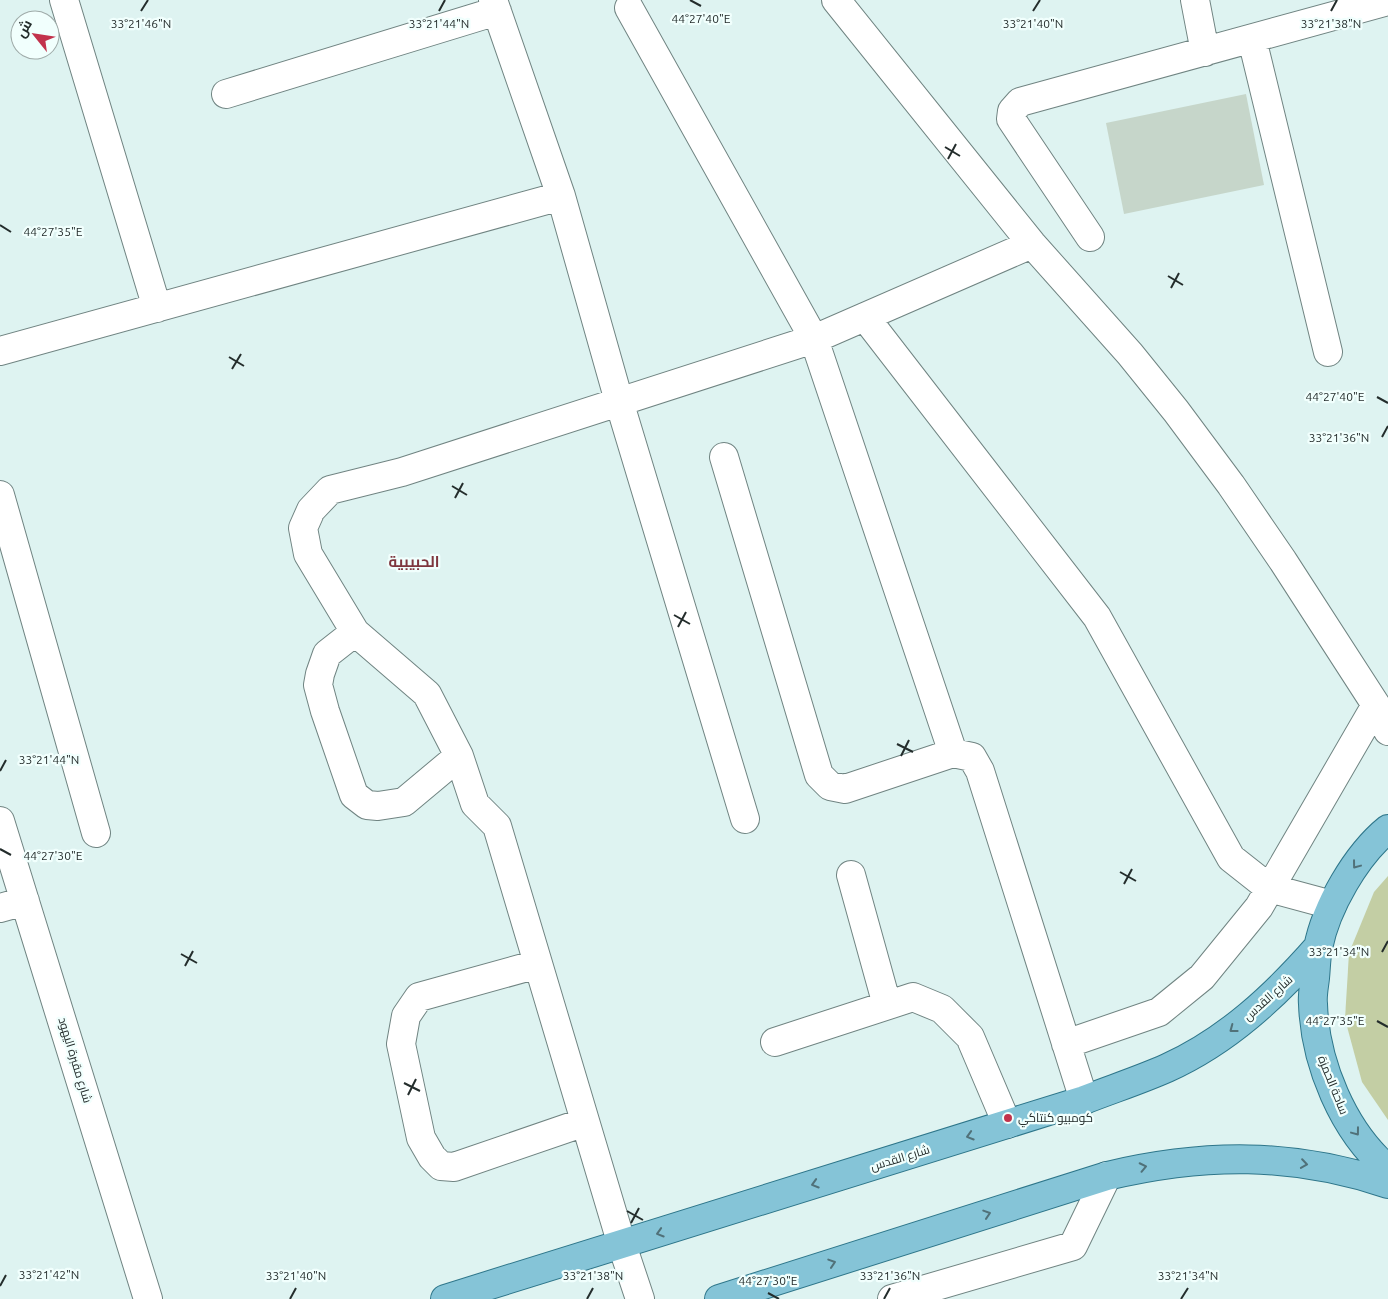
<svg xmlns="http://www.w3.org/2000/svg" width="1388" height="1299" font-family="Ubuntu,Cairo,sans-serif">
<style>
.green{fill:#c3cea4}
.building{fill:#c6d6ca}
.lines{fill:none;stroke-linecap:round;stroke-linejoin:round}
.minor-casing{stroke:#708482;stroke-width:30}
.major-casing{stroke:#2e768a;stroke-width:30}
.minor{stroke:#fff;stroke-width:28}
.major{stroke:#85c4d7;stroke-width:28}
.oneway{stroke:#507179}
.ticks{fill:none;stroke:#242d2c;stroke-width:2}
.poi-dot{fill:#c2324c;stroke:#f1fffd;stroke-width:2}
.labels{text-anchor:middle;stroke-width:4.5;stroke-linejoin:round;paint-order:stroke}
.street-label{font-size:12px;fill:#242d2c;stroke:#f1fffd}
.poi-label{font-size:12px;fill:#242d2c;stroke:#f1fffd;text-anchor:start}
.quarter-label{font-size:15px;font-weight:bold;fill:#7e363e;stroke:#f1fffd}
.ticks-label{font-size:12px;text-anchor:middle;fill:#242d2c;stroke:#f1fffd;stroke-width:4.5;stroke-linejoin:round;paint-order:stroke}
</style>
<rect width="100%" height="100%" fill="#def3f1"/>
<path class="green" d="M1388,876V1120L1362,1082L1345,1019L1349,953L1374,892Z"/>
<path class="building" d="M1246,94L1264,185L1124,214L1106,123Z"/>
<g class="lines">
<defs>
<path id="minor" d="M64,0L157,308
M493,0L561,196L619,401L745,819
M836,0L1032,244L1130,354L1176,411L1231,485L1283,561L1376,705L1388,731
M1195,0L1205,52
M629,8L814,339L953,753
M1252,39L1328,352
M226,94L497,11
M1090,237L1011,119L1012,111L1020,102L1388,1
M865,317L1097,617L1231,858L1269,888L1332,905
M0,351L561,196
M724,457L819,775L830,786L845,789L953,753L972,757L980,771L1084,1100
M0,495L96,833
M355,632L327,654L320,674L318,685L325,711L354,795L367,805L378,806L404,802L459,756
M0,821L148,1299
M851,875L887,1005
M0,908L25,901
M538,964L419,997L406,1016L401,1044L421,1138L432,1157L441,1166L454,1167L585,1122
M775,1042L913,997L942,1009L970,1037L1007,1124
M1066,1044L1159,1012L1202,977L1259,907L1376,705
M640,1299L622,1245L497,826L475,804L459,756L427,694L355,632L308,554L303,528L311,510L330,490L402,472L814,339L1032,244
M892,1299L1073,1246L1107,1176"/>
<path id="major" d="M1388,829C1356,855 1326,907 1318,948C1316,958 1316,968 1315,978C1314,987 1312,996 1313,1004C1315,1063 1343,1131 1388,1169
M445,1299L1084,1100C1112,1089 1140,1080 1167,1068C1227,1041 1275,996 1318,947
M719,1299L1107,1176C1204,1153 1293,1152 1388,1184"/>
</defs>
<use href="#minor" class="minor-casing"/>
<use href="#major" class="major-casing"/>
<use href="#minor" class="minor"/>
<use href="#major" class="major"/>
</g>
<defs><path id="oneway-chevron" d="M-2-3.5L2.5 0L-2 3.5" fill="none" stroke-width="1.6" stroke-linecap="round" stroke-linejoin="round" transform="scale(1.25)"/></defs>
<g class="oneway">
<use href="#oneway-chevron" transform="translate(1356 865) rotate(127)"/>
<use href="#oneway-chevron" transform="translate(1233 1029) rotate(143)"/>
<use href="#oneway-chevron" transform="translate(1356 1132) rotate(53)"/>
<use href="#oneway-chevron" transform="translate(970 1136) rotate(163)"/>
<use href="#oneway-chevron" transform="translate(1304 1164) rotate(8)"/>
<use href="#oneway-chevron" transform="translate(1143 1167) rotate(-12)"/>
<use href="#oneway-chevron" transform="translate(815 1184) rotate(163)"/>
<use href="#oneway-chevron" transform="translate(987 1214) rotate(-18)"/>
<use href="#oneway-chevron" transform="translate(660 1233) rotate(163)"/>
<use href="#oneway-chevron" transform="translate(832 1263) rotate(-18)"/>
</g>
<path class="ticks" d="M690,0L701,6M141,11L148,0M439,11L445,0M1033,11L1040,0M1331,11L1337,0M945,147L960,156M948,159L956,144M0,225L11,232M1168,276L1183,285M1171,288L1179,273M229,357L244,366M232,369L241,354M1377,397L1388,403M1382,437L1388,426M452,486L467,495M455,498L463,483M674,615L690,624M678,627L686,612M897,744L913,752M901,756L909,740M0,771L6,760M0,849L11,855M1120,872L1136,881M1124,884L1132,869M1382,952L1388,941M181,954L197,963M185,966L193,951M1377,1021L1388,1027M404,1083L420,1091M408,1095L416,1079M627,1211L643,1220M631,1223L639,1208M0,1286L6,1275M768,1293L779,1299M290,1299L296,1288M587,1299L593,1288M884,1299L890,1288M1181,1299L1188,1288"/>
<circle class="poi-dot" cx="1008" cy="1118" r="5"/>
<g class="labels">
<g class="street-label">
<text transform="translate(1268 998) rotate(-42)" y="4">شارع القدس</text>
<text transform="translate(75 1060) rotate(73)" y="4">شارع مقبرة اليهود</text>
<text transform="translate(1333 1085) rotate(68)" y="4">ساحة الحمزة</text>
<text transform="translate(900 1158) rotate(-17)" y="4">شارع القدس</text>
</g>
<g class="poi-label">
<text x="1018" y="1122">كومبيو كنتاكي</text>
</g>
<g class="quarter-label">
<text x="414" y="567">الحبيبية</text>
</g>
</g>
<g class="ticks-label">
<text x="701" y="23">44°27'40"E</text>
<text x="141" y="28">33°21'46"N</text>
<text x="439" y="28">33°21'44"N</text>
<text x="1033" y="28">33°21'40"N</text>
<text x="1331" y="28">33°21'38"N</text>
<text x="53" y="236">44°27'35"E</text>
<text x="1335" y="401">44°27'40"E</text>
<text x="1339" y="442">33°21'36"N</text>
<text x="49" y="764">33°21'44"N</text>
<text x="53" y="860">44°27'30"E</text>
<text x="1339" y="956">33°21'34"N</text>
<text x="1335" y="1025">44°27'35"E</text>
<text x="49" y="1279">33°21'42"N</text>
<text x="296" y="1280">33°21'40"N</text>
<text x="593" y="1280">33°21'38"N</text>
<text x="890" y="1280">33°21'36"N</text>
<text x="1188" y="1280">33°21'34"N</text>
<text x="768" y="1285">44°27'30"E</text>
</g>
<g transform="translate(35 35) rotate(300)"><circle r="24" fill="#f1fffd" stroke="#9faba9"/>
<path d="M0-4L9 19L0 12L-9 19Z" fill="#c2324c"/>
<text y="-8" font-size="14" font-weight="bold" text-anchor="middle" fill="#242d2c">ش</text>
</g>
</svg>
